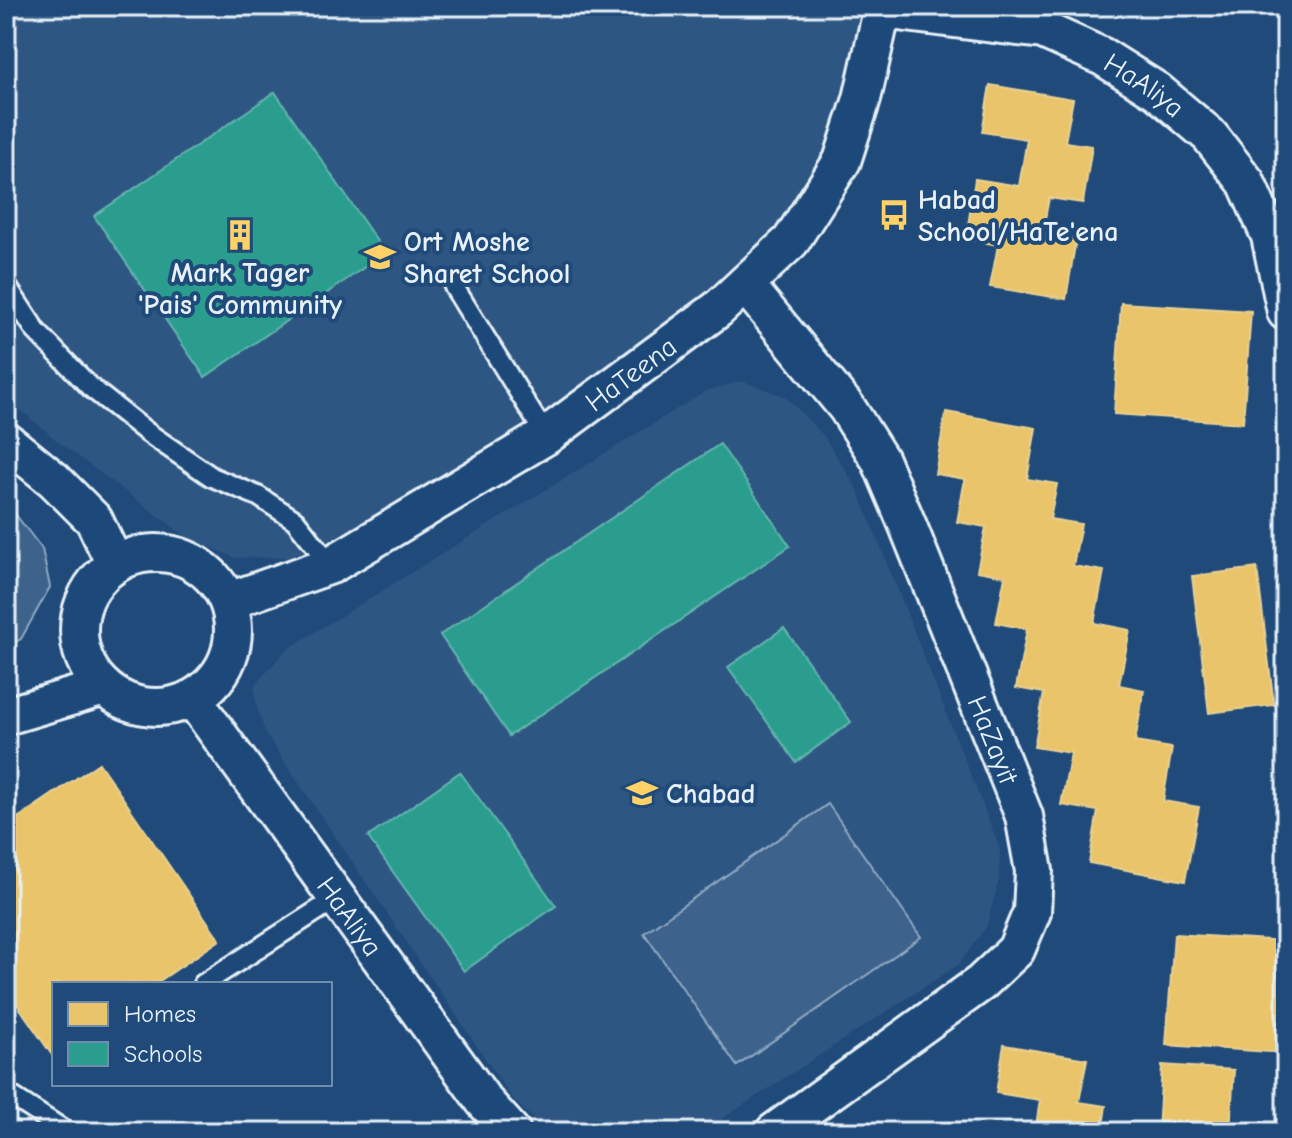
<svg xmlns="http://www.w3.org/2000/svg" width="1292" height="1138" font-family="'Comic Neue',sans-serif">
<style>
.built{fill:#2e5683}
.green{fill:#3c628c;stroke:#92aac2;stroke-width:2}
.homes{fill:#e9c46a;stroke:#e9d295;stroke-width:2}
.schools{fill:#2a9d8f;stroke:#63b6ae;stroke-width:2}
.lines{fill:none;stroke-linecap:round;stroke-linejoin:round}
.lane-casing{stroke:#e8f1f8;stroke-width:24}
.street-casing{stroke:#e8f1f8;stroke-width:42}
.lane{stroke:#1f4a7a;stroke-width:18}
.street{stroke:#1f4a7a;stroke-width:36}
.labels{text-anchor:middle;stroke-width:8;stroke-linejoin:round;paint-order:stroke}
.street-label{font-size:28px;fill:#e8f1f8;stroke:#1f4a7a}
.poi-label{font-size:28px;font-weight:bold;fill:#e8f1f8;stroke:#1f4a7a;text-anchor:start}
</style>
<rect width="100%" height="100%" fill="#1f4a7a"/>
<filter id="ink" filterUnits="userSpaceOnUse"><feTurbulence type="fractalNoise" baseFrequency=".0125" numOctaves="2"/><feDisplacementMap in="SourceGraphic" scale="16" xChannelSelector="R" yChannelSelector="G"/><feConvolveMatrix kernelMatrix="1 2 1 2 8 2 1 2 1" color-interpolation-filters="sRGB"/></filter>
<g filter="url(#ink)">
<path class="built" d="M6,6H866L850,105L801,203L706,312L519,436L380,514L295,557L236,558L188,538L60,443L6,398Z
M742,381L786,397L823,435L858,490L1000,849L999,879L987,926L958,965L702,1132H546L512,1098L267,736L258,712L254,686L286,650L706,391Z"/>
<path class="green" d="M6,502L42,549L50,587L21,639L6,647Z
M828,804L921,937L737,1066L644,933Z"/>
<path class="homes" d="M990,85L1073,99L1065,142L1092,146L1083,203L1049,198L1042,234L1076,239L1066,299L990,287L998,245L966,239L975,179L1019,186L1027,139L982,132Z
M1121,303L1251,311L1243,423L1114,414Z
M946,412L1036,428L1027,479L1057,484L1050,519L1081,524L1073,566L1104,571L1094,623L1130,630L1119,685L1144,690L1135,742L1172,748L1163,801L1199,807L1185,881L1089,863L1098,811L1061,805L1071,753L1034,747L1044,693L1016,688L1027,629L996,623L1005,576L977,571L986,527L957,522L965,479L935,474Z
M1257,568L1274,705L1209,713L1192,576Z
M99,763L220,940L155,984H54V1058L6,988V826Z
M1174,934L1286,941V1053L1166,1045Z
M1004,1045L1087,1059L1079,1102L1106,1106L1102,1132H1035L1040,1100L996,1093Z
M1162,1065L1234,1070L1230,1132H1158Z"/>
<path class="schools" d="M275,92L385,253L205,377L94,216Z
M720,444L790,546L509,736L440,635Z
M784,628L851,722L796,762L728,667Z
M460,772L556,906L464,971L368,837Z"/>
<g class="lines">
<defs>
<path id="lane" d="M6,285L36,331L90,387L148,433L212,477L258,496L295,520L331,565
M454,287L546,436
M203,984L337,898
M13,1097L67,1132"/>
<g id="street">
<path id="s1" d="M882,10L1043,30L1103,57L1157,91L1209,135L1246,182L1270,236L1286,312"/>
<path id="s2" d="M745,284L847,408L880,460L908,526L1024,816L1034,871L1032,912L1016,950L981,983L774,1132"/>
<path d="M6,441L54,480L94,520L115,564"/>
<circle cx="156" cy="630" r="77"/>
<path id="s3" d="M229,601L331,565L546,436L718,309L791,241L842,161L862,99L883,6"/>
<path id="s4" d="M193,699L484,1101L512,1132"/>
<path d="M6,716L104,687"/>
</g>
</defs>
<use href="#lane" class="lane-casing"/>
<use href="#street" class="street-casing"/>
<use href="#lane" class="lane"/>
<use href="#street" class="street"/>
</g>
</g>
<defs>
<symbol id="bus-bare" viewBox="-9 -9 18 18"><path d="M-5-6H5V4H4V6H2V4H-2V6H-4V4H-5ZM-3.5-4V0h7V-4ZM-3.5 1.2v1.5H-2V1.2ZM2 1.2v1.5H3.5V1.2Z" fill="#ffd166" stroke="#1f4a7a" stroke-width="2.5" paint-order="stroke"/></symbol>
<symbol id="building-bare" viewBox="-9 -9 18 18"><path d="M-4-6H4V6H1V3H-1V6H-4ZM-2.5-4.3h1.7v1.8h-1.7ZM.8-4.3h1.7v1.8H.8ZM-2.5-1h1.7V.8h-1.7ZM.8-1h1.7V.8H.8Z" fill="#ffd166" stroke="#1f4a7a" stroke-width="2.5" paint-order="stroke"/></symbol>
<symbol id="school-bare" viewBox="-9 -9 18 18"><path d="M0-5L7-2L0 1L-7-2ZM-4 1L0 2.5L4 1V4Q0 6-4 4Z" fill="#ffd166" stroke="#1f4a7a" stroke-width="2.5" paint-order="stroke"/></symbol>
</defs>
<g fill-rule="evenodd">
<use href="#bus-bare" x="872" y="193" width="44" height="44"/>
<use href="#building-bare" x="218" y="213" width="44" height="44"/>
<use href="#school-bare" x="358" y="235" width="44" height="44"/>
<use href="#school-bare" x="620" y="771" width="44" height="44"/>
</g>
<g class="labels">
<g class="street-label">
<text dy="10" stroke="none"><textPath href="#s1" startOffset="278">HaAliya</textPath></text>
<text dy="10" stroke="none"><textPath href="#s3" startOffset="464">HaTeena</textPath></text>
<text dy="10" stroke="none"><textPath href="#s2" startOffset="524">HaZayit</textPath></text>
<text dy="10" stroke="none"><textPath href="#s4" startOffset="268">HaAliya</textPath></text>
</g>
<g class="poi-label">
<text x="918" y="209">Habad<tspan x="918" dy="32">School/HaTe'ena</tspan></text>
<text x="404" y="251">Ort Moshe<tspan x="404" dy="32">Sharet School</tspan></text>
<text x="240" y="282" text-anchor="middle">Mark Tager<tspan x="240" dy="32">'Pais' Community</tspan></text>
<text x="666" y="803">Chabad</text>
</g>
</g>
<rect width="1292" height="1138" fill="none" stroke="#1f4a7a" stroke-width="32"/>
<rect x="16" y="16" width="1260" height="1106" fill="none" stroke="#e8f1f8" stroke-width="3" filter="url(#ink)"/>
<rect x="52" y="982" width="280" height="104" fill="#1f4a7a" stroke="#6f8dac" stroke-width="2"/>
<rect x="68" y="1002" width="40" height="24" fill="#e9c46a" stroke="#6f8dac" stroke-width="2"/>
<text x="124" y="1022" font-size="24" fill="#e8f1f8">Homes</text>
<rect x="68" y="1042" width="40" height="24" fill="#2a9d8f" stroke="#6f8dac" stroke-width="2"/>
<text x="124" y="1062" font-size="24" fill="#e8f1f8">Schools</text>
</svg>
